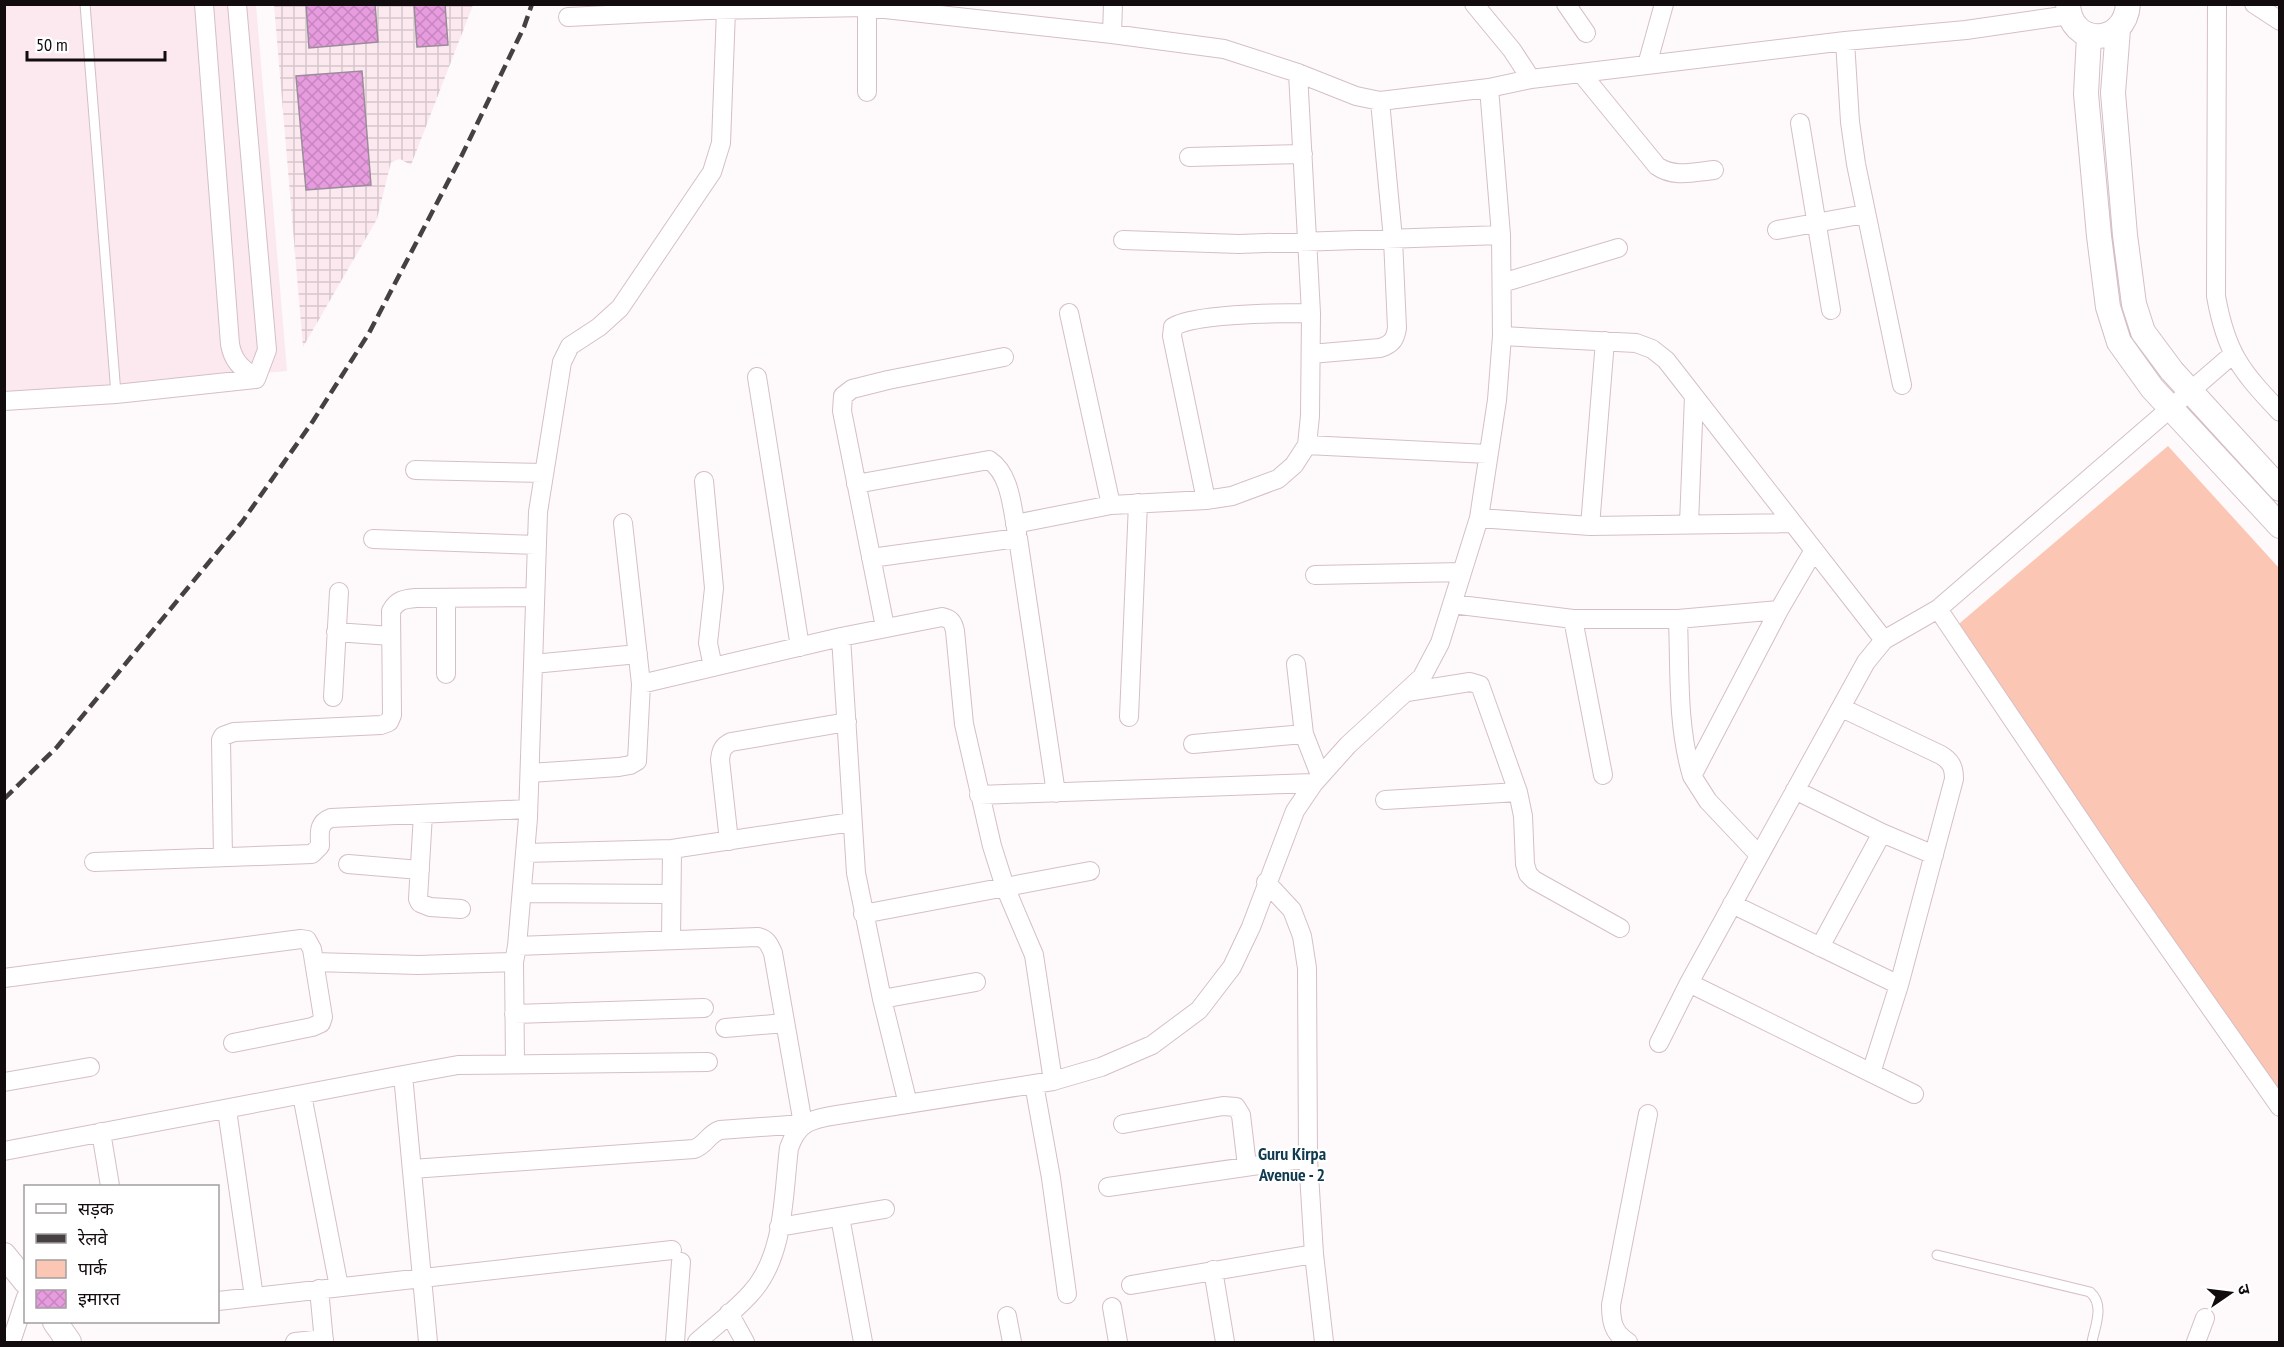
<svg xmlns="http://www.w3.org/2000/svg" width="2284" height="1347" font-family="'PT Sans Narrow','Noto Sans Devanagari',sans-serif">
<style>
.built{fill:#fbe9ef}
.industrial{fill:url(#industrial-grid)}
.green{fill:#fbc6b3}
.building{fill:url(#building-cross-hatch);stroke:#9b8c99;stroke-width:1.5}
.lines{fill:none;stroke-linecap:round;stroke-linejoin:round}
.lane-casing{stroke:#d5bfc7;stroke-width:11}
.street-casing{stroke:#d5bfc7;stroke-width:20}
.secondary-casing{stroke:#d5bfc7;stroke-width:26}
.lane{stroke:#fff;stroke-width:9}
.street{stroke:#fff;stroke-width:18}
.secondary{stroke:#fff;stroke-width:24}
.rail{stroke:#464042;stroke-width:4.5;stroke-dasharray:12 6;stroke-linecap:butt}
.labels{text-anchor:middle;stroke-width:4.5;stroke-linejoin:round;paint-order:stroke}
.neighbourhood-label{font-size:18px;font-weight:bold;fill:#103a50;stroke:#fff}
</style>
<defs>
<pattern id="industrial-grid" width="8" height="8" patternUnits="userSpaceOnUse" patternTransform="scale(1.5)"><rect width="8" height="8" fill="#fbe9ef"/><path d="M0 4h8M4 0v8" fill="none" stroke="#d6c7cc"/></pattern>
<pattern id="building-cross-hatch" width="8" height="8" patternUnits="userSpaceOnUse" patternTransform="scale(1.5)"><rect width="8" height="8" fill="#e89ce0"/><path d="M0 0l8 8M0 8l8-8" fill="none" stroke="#c685bf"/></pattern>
</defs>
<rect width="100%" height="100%" fill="#fef9fb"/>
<path class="built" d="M5,5H256L287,371L5,394Z"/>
<path class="industrial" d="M274,5H473L411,165L400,159L391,162L377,219L303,347Z"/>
<path class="green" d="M2168,446L2279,568V1099L1947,634Z"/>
<path class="building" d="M306,4H375L378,42L309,48Z
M414,4H445L448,45L417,47Z
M362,71L371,185L306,190L296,76Z"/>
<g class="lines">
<defs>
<path id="lane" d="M85,4L116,394
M1937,1255L2090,1292C2105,1305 2095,1326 2092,1342"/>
<path id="street" d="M204,4L230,344C233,362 242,368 256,379
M237,4L267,350L256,379
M867,4V92
M1474,4L1512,50L1531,79
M1566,4L1586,33
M2217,4L2216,296C2226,353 2241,371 2280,412
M2254,4L2280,21
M568,17L708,10L867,7L1112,34L1224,49L1298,73L1356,96L1380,101L1489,88L1531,79L1845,41L1966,30L2069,15
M1112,34L1113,4
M1845,41L1850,122L1856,164L1902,385
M1647,65L1664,4
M1298,73L1311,313L1310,416L1307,445L1488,454
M1581,73L1657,166C1674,178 1694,172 1714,170
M1800,123L1831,310
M1189,157L1303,154
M1777,230L1865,214
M1123,240L1239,244L1501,235
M1502,283L1618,248
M1069,313L1111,505
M1502,336L1636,343L1652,349L1666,360L1884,640L1866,662L1689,983L1659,1043
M1311,354L1380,348C1392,344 1395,340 1397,328L1393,239L1380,101
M757,377L800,647
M4,401L116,394L256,379
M415,470L544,473
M704,481L714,588L708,643L713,667
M856,484L989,460C1011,474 1012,509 1017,533
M1206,500L1172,336L1173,327C1195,313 1282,313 1311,313
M1479,518L1590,526L1793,523
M623,523L641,684L841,637
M1015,524L1111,505L1206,500L1232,496L1278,479L1294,465L1307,445
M1689,524L1694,396
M1590,526L1605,341
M373,539L537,545
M871,558L1018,538L1056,793
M1315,575L1462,572
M446,598V674
M1452,604L1573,619H1678
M1938,609L2120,879L2280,1107
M1573,619L1603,775
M885,627L842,411L843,396L852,389L888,380L1004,357
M336,632L391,636
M1884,640L1938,609L2232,355
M533,664L638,654
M1296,664L1304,734L1320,775
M1407,692L1470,682L1480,685L1518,792L1523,816L1525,864L1528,874L1534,880L1620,928
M333,697L339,592
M1129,717L1138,503
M1193,744L1304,734
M530,773L619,767L630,765L637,761L641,684
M1692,776C1677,725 1680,672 1678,619L1779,610
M1795,790L1882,833L1934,855
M979,795L1314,783
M1385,800L1518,792
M423,814L418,899L420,903L430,907L461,909
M729,841L720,760C721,750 723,746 731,742L847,722
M525,853L672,849L852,822
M1759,855L1708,801L1692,776L1779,610L1814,550
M223,857L221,740L223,736L234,732L381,725L389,722L392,715L391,611C397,600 404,599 416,598L535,597
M94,862L312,854L320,846C320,834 317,823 331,818L528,809
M348,864L420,870
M1266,882L1292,910L1302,936L1307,968L1308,1158L1314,1254L1324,1342
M522,893L671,894
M1732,904L1899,985L1954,779C1954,767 1951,761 1941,755L1842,708
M863,914L1090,871
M671,940L672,849
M1820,947L1882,833
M314,962L418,965L514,962
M4,978L301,939L307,940L312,949L323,1017L321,1023L312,1027L233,1043
M1689,983L1914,1094
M882,999L976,982
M514,1014L704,1008
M725,1028L785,1023
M515,1064L514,962L517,946L528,818L538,512L562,362L570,346L599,327L620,308L712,172L721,143L726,10
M1871,1073L1899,985
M403,1075L458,1065L708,1062
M4,1082L90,1067
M1034,1084L1051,1178L1067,1294
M302,1095L339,1287
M908,1104L882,999L856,873L841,637L942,617C951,619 953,622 955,631L964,724L992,846L1005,887L1034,955L1053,1081
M227,1110L254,1297
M1123,1124L1223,1106L1236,1107L1241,1115L1247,1166
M101,1132L110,1186
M4,1151L403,1075L428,1342
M412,1169L694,1149C706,1145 708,1134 720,1130L803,1124L773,953C769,944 767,939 758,937L517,946
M1108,1187L1308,1158
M840,1217L863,1342
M779,1227L885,1209
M1213,1270L1225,1342
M1131,1285L1314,1254
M319,1289L324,1342
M218,1301L672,1250
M1112,1307L1118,1342
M729,1313L745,1342
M1007,1316L1012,1342
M11,1342L26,1297
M295,1342L324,1339
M675,1342L681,1262
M697,1342C715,1326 735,1311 751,1293C785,1256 783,1195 789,1148C798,1122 811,1119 837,1115L1053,1081L1101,1067L1152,1045L1199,1010L1232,967L1251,927L1295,811L1314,783L1348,745L1422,677L1440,643L1479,518L1497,400L1502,336L1501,235L1489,88
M1628,1342C1613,1333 1611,1321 1611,1305L1648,1114
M2196,1342L2205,1318"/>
<path id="secondary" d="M2068,4C2070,47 2125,47 2128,4
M2118,29L2113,93L2125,235L2134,304L2143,332L2172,371L2280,489
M2089,36L2086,94L2099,236L2108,307L2119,342L2152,388L2280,526
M4,1255L26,1282
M55,1322L69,1342"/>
</defs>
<use href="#lane" class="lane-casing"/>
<use href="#street" class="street-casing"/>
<use href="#secondary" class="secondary-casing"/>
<use href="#lane" class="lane"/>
<use href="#street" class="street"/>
<use href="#secondary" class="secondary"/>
<path class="rail" d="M4,799L57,747L242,522L313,421L369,333L462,155L524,27L532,4"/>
</g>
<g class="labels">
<g class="neighbourhood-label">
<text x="1292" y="1160">Guru Kirpa<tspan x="1292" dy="21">Avenue - 2</tspan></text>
</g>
</g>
<rect width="2284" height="1347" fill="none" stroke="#130c0e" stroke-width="12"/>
<rect x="24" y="1185" width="195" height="138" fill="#ffffff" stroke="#a19e9f" stroke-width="1.5"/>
<rect x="36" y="1204" width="30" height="9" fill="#ffffff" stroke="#a19e9f" stroke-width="1.5"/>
<text x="78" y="1215" font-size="18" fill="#130c0e">सड़क</text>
<rect x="36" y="1234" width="30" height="9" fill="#464042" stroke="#a19e9f" stroke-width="1.5"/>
<text x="78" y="1245" font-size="18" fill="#130c0e">रेलवे</text>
<rect x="36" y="1260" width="30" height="18" fill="#fbc6b3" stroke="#a19e9f" stroke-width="1.5"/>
<text x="78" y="1275" font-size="18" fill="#130c0e">पार्क</text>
<rect x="36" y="1290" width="30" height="18" fill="url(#building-cross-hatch)" stroke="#a19e9f" stroke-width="1.5"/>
<text x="78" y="1305" font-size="18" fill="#130c0e">इमारत</text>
<g transform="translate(2230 1293) rotate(76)" stroke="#ffffff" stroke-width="4.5" paint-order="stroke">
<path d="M0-4.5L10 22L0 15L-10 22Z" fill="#130c0e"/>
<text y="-9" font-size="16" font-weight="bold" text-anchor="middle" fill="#130c0e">उ</text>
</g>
<path d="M27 51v9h138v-9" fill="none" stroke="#130c0e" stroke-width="3"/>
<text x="36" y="51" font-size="18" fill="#130c0e" stroke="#ffffff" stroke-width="4.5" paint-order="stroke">50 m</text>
</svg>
